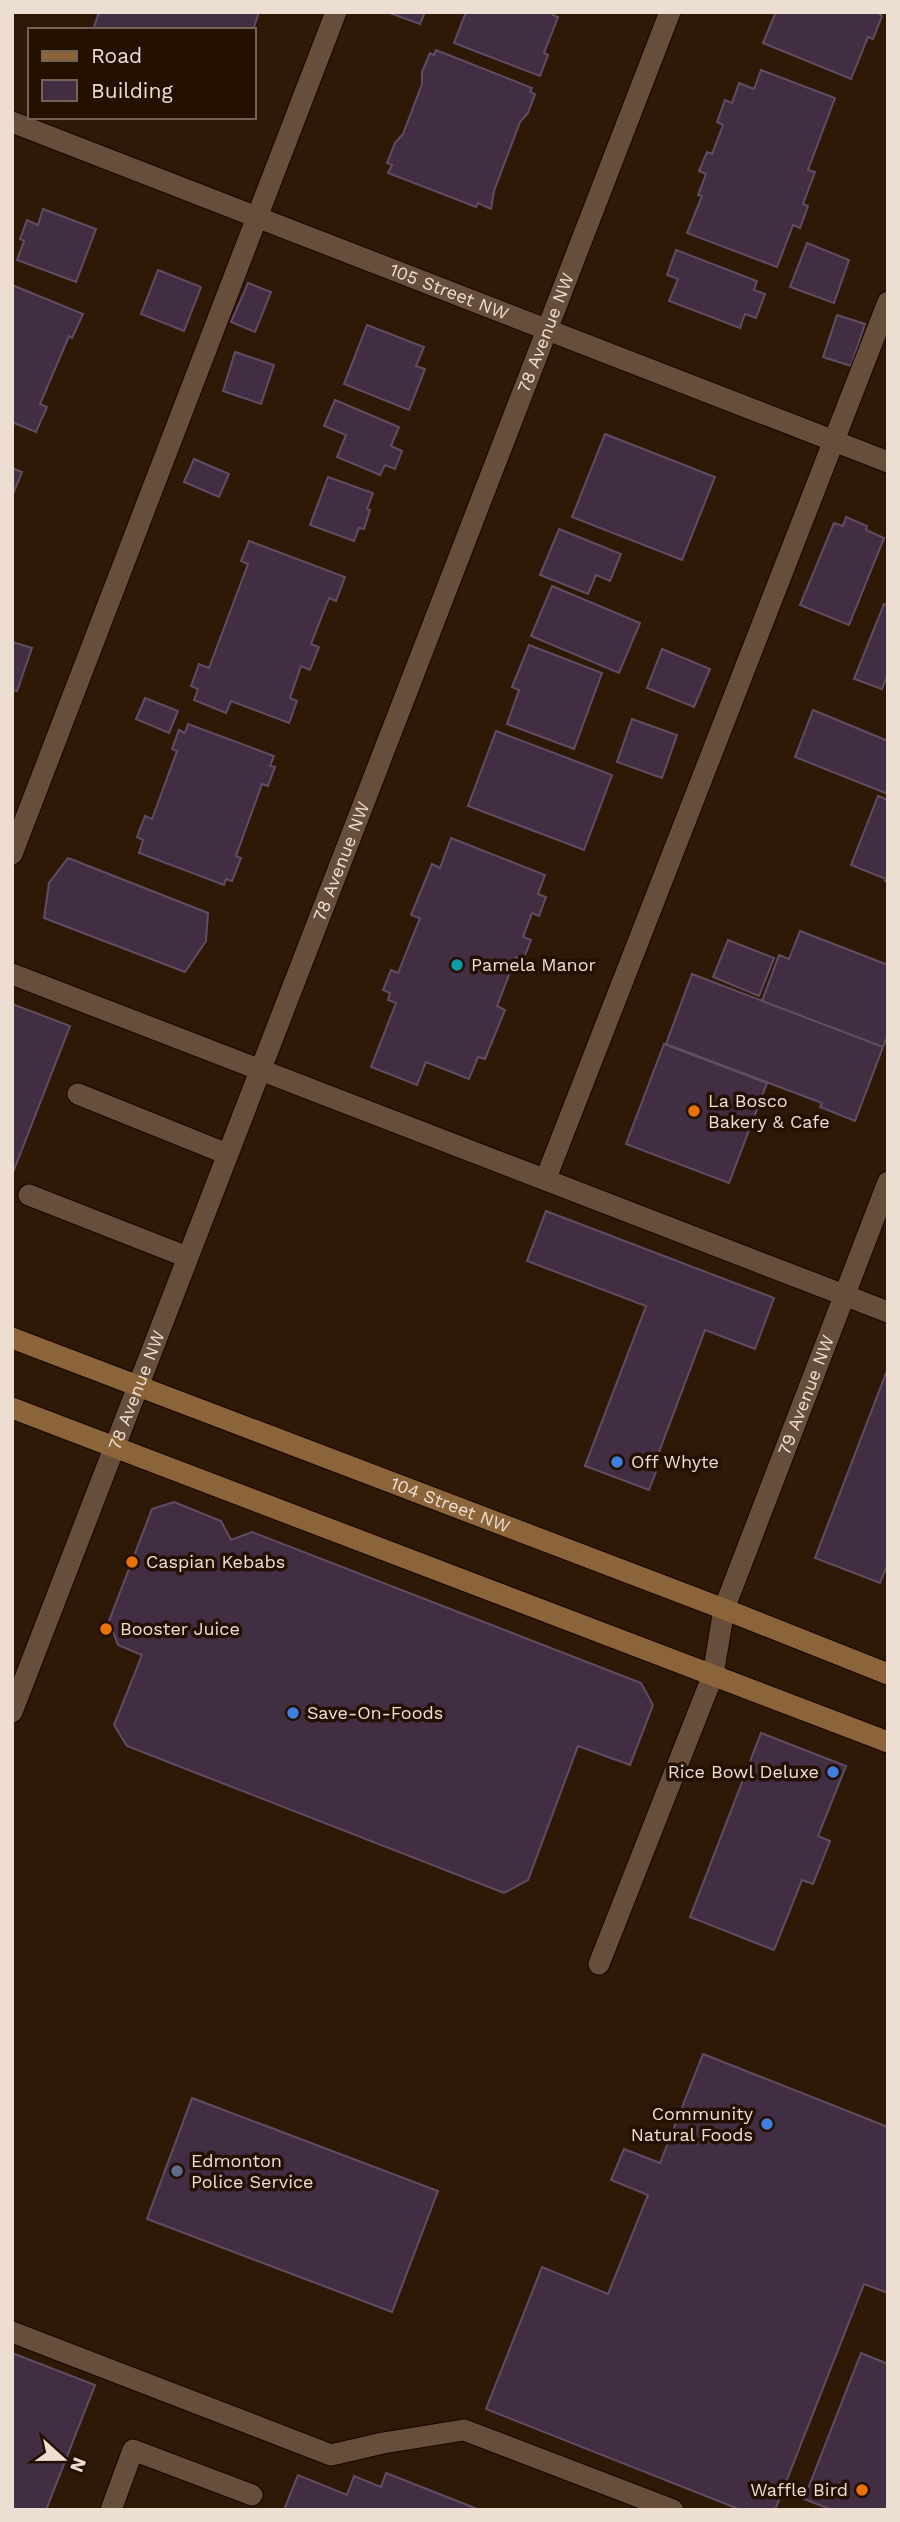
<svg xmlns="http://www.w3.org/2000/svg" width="900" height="2522" font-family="'Work Sans',sans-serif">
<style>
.building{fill:#412e43;stroke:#614d63;stroke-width:2}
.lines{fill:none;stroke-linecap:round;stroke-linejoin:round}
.lane-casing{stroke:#150400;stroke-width:23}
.street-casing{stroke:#150400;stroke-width:23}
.secondary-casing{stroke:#150400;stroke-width:23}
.lane{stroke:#664e3a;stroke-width:21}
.street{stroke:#664e3a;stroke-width:21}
.secondary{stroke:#8c6439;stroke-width:21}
.culture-dot{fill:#0f9aa8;stroke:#231000;stroke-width:2.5}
.food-dot{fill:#e8710a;stroke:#231000;stroke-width:2.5}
.shop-dot{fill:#3f7fe0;stroke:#231000;stroke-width:2.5}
.service-dot{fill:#5c6f8a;stroke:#231000;stroke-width:2.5}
.labels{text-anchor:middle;stroke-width:7;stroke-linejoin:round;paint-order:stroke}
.street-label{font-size:18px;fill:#edded2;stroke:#231000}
.poi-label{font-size:18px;fill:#edded2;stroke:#231000;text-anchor:start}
</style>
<rect width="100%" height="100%" fill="#2e1906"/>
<path class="building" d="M99,12H259L253,30H93Z
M387,12H425L420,24Z
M466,12H554L553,15L558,17L544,53L548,55L540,76L454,43Z
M771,12H877L882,16L873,39L868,37L851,79L763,43L775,14Z
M436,50L532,88L530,92L535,94L528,113L520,122L494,191L491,209L478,203L476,207L388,173L392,165L387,163L395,143L403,134L422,84V72L430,53L434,55Z
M761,70L835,98L808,170L815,172L803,204L808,206L800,228L793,225L777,267L687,233L702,196L698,195L706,174L699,171L707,152L712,154L723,125L717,122L725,100L732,103L739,83L754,89Z
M43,209L96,229L76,282L17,260L24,241L20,239L27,220L38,225Z
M807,243L849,260L834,303L790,287Z
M676,250L757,281L754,290L765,294L756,318L745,314L740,328L669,301L678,279L667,275Z
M158,270L201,287L184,331L141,314Z
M248,283L271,292L255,332L231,322Z
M12,285L83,314L72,338L69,336L40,404L47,407L36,432L12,422Z
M837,315L865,324L851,366L823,357Z
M367,325L424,347L416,366L425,369L409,410L344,384Z
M235,352L274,365L261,404L223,391Z
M335,400L399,427L391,446L402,451L395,469L385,465L380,475L337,457L346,435L324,426Z
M605,434L715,477L682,560L572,517Z
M194,459L229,474L219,497L184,482Z
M12,468L22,472L13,494L12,493Z
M328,477L373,493L367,509L370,510L364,529L359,528L354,541L310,525Z
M846,517L867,526L866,530L884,538L849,625L800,605L834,523L843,526Z
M559,529L621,554L610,581L596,575L588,594L540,575Z
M249,541L345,577L336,601L329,598L311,644L319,647L310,670L301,666L290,698L297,701L289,723L231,701L226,713L194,700L198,689L191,686L199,664L209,668L248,564L241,561Z
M552,586L640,623L619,673L531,636Z
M884,604L888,605V674L882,689L854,679Z
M12,642L32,648L17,691L12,690Z
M529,645L602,673L574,749L507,724L519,690L512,687Z
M662,649L710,669L694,707L647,688Z
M145,698L178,711L169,733L136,719Z
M813,710L888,741V794L795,757Z
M632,719L677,735L662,778L617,762Z
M188,724L274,756L270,766L275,767L268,786L262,784L236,856L241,858L232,881L226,879L224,885L139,853L143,840L137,837L145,816L152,819L177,751L172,749L179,730L185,733Z
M496,731L612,775L584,850L468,806Z
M878,796L888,800V882L885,881L886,879L851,865Z
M451,838L545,875L538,894L546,897L539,916L532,913L523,937L531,940L523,960L516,957L497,1006L505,1010L485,1059L478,1057L469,1079L426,1062L417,1085L371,1067L396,1003L388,1000L390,993L383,990L391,970L398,973L420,918L411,915L432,864L440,868Z
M68,858L208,913L206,941L185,972L44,918L49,883Z
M800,931L888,965V1035L883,1047L762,1001L779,955L789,959Z
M728,940L774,958L759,996L713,977Z
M692,974L883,1047L855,1121L820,1107L822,1103L666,1044Z
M12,1004L70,1026L12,1175Z
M664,1044L767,1083L729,1183L626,1144Z
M546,1211L774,1298L755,1349L705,1330L653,1468L657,1469L649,1490L585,1466L646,1306L527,1261Z
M888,1368V1563L880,1583L815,1558Z
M174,1502L221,1521L231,1540L252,1532L641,1683L653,1705L630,1765L578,1746L528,1880L504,1893L127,1746L114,1725L142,1655L118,1645L109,1621L152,1509Z
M761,1733L846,1766L818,1836L830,1841L813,1884L802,1880L774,1950L690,1917Z
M703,2054L888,2127V2293L864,2284L775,2510H741L486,2409L542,2267L608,2294L648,2195L611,2180L624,2149L660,2163Z
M192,2098L438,2191L392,2312L147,2219Z
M12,2353L95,2385L46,2510H12Z
M861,2353L888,2364V2510H832L804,2499Z
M386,2473L480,2510H284L298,2475L347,2495L354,2476L381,2487Z"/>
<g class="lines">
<defs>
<path id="lane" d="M12,854L336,12
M12,974L888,1312
M78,1094L227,1154
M546,1178L888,302
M29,1195L187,1257
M599,1964L713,1675
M12,2332L331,2455L383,2443L464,2430L673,2510
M111,2510L133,2450L252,2495"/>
<g id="street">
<path id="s1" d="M12,122L888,462"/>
<path id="s2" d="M713,1675L724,1609L888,1182"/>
<path id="s3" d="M12,1712L670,12"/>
</g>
<g id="secondary">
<path id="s4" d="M12,1338L724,1609L888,1674"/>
<path d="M12,1408L888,1742"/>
</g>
</defs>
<use href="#lane" class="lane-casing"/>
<use href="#street" class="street-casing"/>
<use href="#secondary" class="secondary-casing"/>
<use href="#lane" class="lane"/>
<use href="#street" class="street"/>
<use href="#secondary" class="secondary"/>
</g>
<circle class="culture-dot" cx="457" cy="965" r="7"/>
<g class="food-dot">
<circle cx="694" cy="1111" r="7"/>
<circle cx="132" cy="1562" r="7"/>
<circle cx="106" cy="1629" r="7"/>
<circle cx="862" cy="2490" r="7"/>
</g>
<g class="shop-dot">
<circle cx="617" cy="1462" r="7"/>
<circle cx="293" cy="1713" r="7"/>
<circle cx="833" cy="1772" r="7"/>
<circle cx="767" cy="2124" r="7"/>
</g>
<circle class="service-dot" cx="177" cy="2171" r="7"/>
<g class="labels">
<g class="street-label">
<text dy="6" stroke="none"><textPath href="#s1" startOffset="469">105 Street NW</textPath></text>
<text dy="6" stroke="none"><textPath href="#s3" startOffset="1479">78 Avenue NW</textPath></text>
<text dy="6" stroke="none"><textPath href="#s3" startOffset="912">78 Avenue NW</textPath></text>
<text dy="6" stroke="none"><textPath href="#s3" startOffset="345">78 Avenue NW</textPath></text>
<text dy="6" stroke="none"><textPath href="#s2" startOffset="296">79 Avenue NW</textPath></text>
<text dy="6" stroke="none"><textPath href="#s4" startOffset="469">104 Street NW</textPath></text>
</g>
<g class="poi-label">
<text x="471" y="971">Pamela Manor</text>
<text x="708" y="1107">La Bosco<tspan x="708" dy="21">Bakery &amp; Cafe</tspan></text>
<text x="631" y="1468">Off Whyte</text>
<text x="146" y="1568">Caspian Kebabs</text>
<text x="120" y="1635">Booster Juice</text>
<text x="307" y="1719">Save-On-Foods</text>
<text x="819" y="1778" text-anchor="end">Rice Bowl Deluxe</text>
<text x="753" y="2120" text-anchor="end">Community<tspan x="753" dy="21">Natural Foods</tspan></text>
<text x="191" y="2167">Edmonton<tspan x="191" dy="21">Police Service</tspan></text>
<text x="848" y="2496" text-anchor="end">Waffle Bird</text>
</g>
</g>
<rect width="900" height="2522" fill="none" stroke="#edded2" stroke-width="28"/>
<rect x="28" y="28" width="228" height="91" fill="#231000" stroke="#746254" stroke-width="2"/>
<rect x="42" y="51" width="35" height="10" fill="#8c6439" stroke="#746254" stroke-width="2"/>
<text x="91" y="63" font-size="21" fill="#edded2">Road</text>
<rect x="42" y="80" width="35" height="21" fill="#412e43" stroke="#746254" stroke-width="2"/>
<text x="91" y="98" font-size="21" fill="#edded2">Building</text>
<g transform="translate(63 2459) rotate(111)" stroke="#231000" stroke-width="5" paint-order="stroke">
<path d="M0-5L12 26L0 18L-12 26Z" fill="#edded2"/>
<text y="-10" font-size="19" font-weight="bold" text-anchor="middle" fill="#edded2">N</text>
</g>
</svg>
